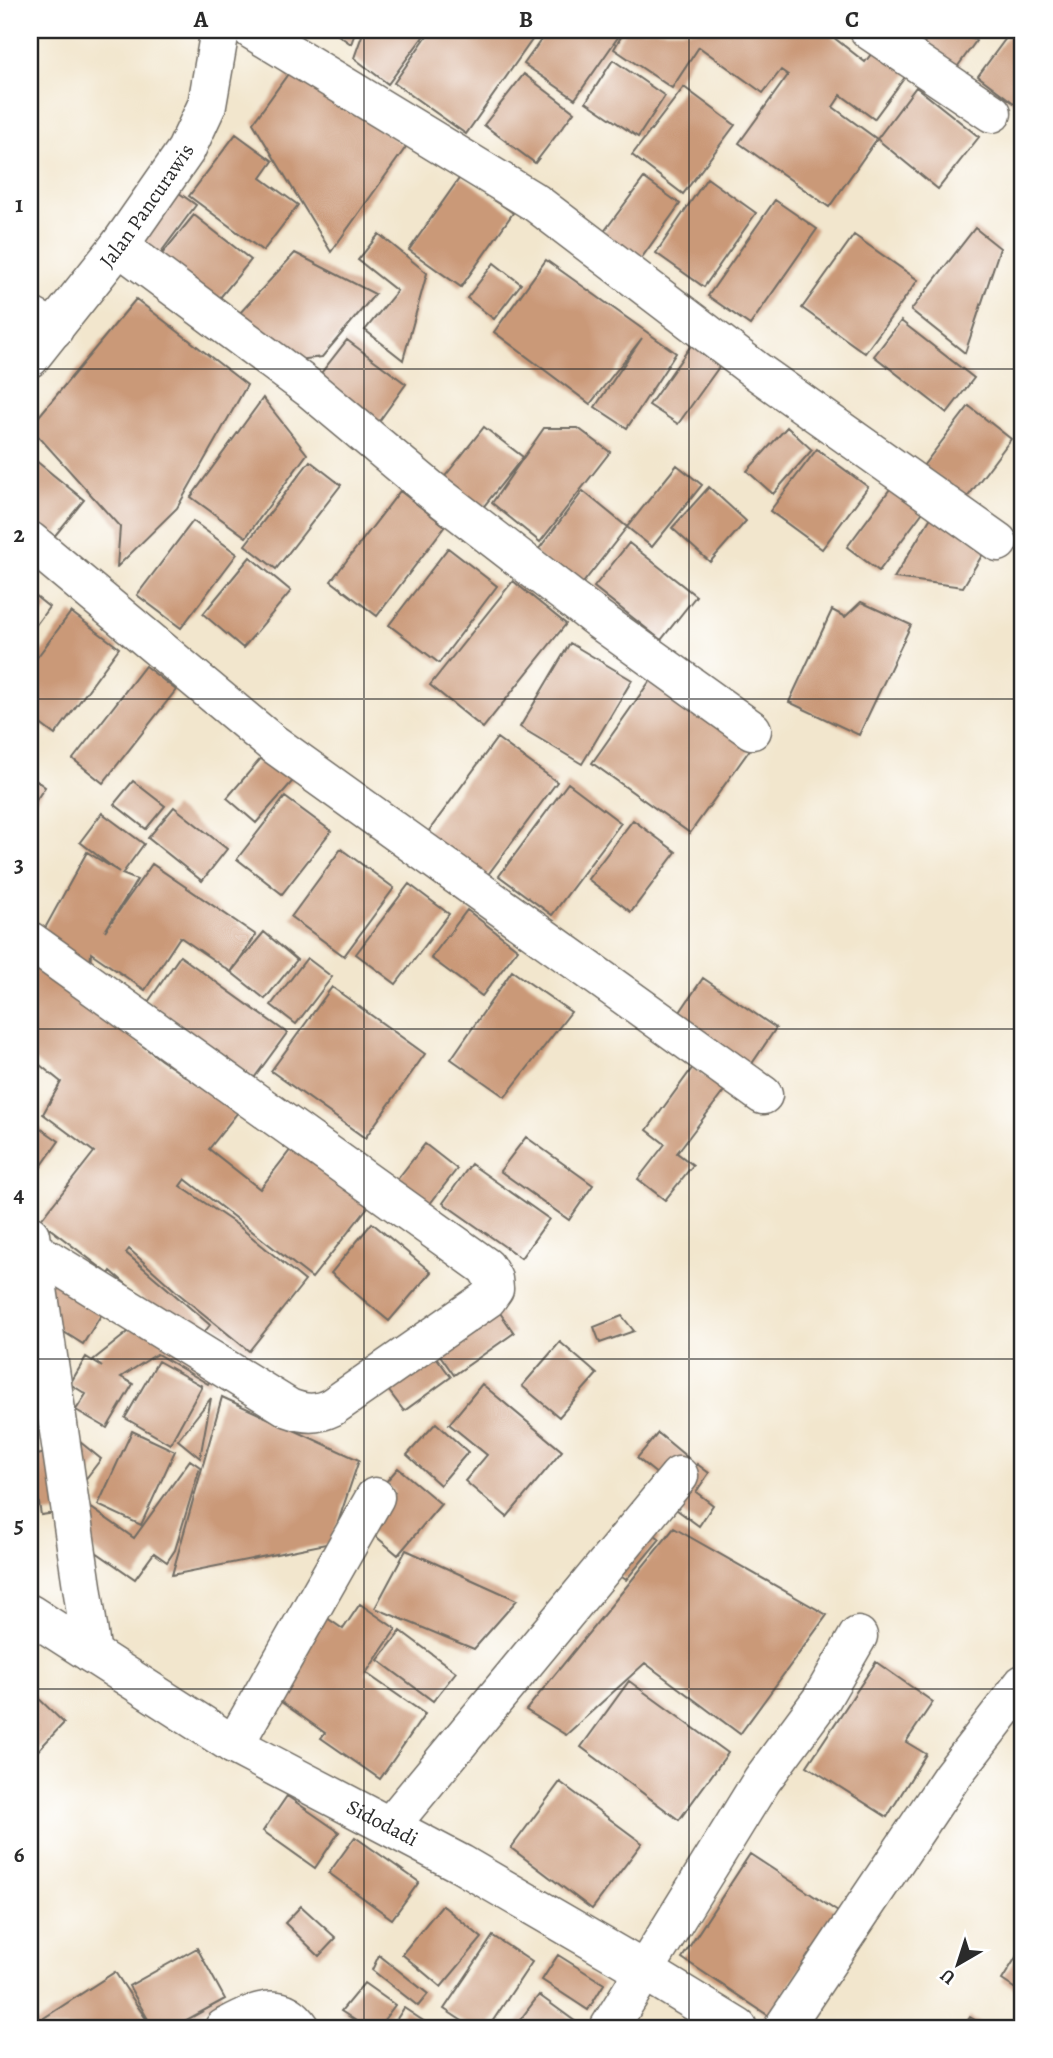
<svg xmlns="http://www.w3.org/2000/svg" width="1053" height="2058" font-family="Alegreya,serif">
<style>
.building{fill:#ca9978}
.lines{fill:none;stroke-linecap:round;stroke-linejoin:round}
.minor-casing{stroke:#716c64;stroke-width:41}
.tertiary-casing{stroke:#716c64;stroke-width:41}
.minor{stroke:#fff;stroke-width:38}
.tertiary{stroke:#fff;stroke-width:38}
.grid{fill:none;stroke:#2b2b2b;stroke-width:2;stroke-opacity:0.55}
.labels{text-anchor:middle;stroke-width:6;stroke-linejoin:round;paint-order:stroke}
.street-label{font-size:21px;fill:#2b2b2b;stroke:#fff}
.neatline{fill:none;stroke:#2b2b2b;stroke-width:2.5}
.grid-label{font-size:23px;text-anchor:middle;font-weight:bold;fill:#2b2b2b}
</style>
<rect width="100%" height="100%" fill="#fff"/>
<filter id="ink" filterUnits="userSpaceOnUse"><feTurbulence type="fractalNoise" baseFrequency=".0143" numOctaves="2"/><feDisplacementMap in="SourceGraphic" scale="14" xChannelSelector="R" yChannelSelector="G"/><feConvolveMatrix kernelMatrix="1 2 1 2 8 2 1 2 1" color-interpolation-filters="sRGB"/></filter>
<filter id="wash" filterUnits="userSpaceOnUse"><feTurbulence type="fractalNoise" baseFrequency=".00686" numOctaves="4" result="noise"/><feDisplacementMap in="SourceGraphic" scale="28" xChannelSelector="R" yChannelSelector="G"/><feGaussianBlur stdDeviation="1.57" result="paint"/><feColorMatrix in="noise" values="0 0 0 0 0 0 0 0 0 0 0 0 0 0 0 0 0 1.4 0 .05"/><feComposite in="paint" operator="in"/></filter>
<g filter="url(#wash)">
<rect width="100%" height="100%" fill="#f2e6cd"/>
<g id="blocks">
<path class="building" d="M331,30H356L351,44Z
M364,30H428L388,84L354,58Z
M431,30H539L466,134L394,83Z
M548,30H623L575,99L524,64Z
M625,30H824L865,62L879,44L911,69L874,119L841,95L833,107L877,139L916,87L979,137L938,189L877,139L829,207L739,143L788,75L781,70L763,93L699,47L672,88L614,49Z
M896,30H960L976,41L947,81Z
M1012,30H1023V110L978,76Z
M613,60L665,96L638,137L586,102Z
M293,67L406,147L331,252L253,123Z
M524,74L574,112L535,163L484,125Z
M684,87L735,125L683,194L632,155Z
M236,134L273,161L261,178L298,205L263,251L189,196Z
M461,176L513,213L461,287L409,250Z
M644,178L680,204L640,260L603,233Z
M707,178L756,213L704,287L656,253Z
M172,188L196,205L155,260L132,242Z
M775,200L817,229L750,325L708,296Z
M194,215L251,260L214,305L157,260Z
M975,228L1000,248L965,353L911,310Z
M379,234L427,273L403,360L365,330L397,291L358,260Z
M854,235L918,280L865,353L802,308Z
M295,253L375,294L322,357L290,361L239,314Z
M546,260L676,353L627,428L595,407L642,338L590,404L494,332Z
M494,263L521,284L494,319L467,298Z
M136,299L247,385L177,508L117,567L120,527L30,427Z
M901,321L974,378L947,413L874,356Z
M347,340L406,384L372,431L311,386Z
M695,340L724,360L678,424L649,405Z
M263,398L307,454L246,537L191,497Z
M969,406L1011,439L966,499L923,466Z
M484,427L523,457L473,520L435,489Z
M787,427L812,450L773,494L747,471Z
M544,428H578L610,452L540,542L492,503Z
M817,449L868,487L822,549L770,511Z
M30,456L84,500L44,549L30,537Z
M310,461L341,485L276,569L245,545Z
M677,465L702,485L652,547L627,527Z
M893,485L925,509L879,571L847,547Z
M709,487L746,521L710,562L672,528Z
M400,491L445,526L377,616L331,581Z
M583,491L627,527L579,588L535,554Z
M933,514L987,547L963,587L894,578Z
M193,521L237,554L181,628L137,595Z
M629,543L696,596L661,640L594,587Z
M448,548L497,586L439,663L389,625Z
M250,557L291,591L243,648L203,614Z
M513,581L566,624L483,728L430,685Z
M30,592L49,607L30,633Z
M861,602L911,625L859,735L789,702L832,610L845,617Z
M71,612L119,648L55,735L30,716V667Z
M570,643L632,680L582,764L520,727Z
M145,666L176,690L103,783L73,759Z
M652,678L751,748L690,833L592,763Z
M497,738L557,782L484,880L425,836Z
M269,749L298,775L256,823L227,798Z
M30,776L45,787L30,809Z
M133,781L165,806L146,829L114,804Z
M568,783L621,823L552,915L499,876Z
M285,797L331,831L282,894L237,859Z
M174,807L227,849L202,881L148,838Z
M102,813L144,844L122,874L137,880L105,931L152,864L256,935L231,972L180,937L145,990L91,953L90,967L39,939L87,852L119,872L80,842Z
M633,820L676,852L631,912L588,879Z
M341,849L394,888L344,956L291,917Z
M409,884L449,914L396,984L356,954Z
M467,910L518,949L482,996L431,958Z
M264,932L297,960L265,999L231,972Z
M180,956L287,1033L254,1078L148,1002Z
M30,958L161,1060L238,1112L209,1149L260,1189L295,1144L371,1203L312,1278L185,1179L180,1186L236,1224L305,1281L249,1351L179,1294L129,1249L126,1253L210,1325L195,1344L111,1271L109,1274L40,1221L94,1152L43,1114L61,1082L30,1057Z
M307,958L332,977L296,1024L271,1005Z
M512,971L571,1012L505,1097L451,1059Z
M703,978L776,1028L749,1068L676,1018Z
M332,987L425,1054L365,1138L271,1071Z
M693,1067L724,1091L677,1153L693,1165L665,1200L638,1179L665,1144L647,1130Z
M30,1121L59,1141L30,1182Z
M526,1137L593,1185L569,1220L500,1171Z
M425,1144L457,1169L425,1210L393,1185Z
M471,1164L549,1219L521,1258L443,1203Z
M372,1223L431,1272L389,1321L331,1273Z
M40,1261L108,1304L83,1344L53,1325Z
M491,1300L514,1333L454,1375L432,1344Z
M622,1316L634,1331L600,1343L594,1327Z
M137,1325L216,1371L208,1384L157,1354L121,1377L133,1384L107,1428L76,1410L86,1394L70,1384L86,1357L102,1367L93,1360Z
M560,1342L597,1374L559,1417L522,1386Z
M427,1345L451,1377L404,1411L380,1379Z
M158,1361L202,1386L170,1444L125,1418Z
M482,1384L562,1451L507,1517L465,1481L487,1455L449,1424Z
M222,1397L359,1460L331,1543L172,1575Z
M211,1398L200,1458L178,1440Z
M436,1423L468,1452L440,1485L407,1455Z
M132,1431L175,1451L141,1525L98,1505Z
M658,1433L688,1458L668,1483L637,1458Z
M74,1437L101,1459L81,1485Z
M58,1451L69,1511L41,1515L31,1456Z
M190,1460L200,1467L175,1550L167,1562L154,1553L135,1579L86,1545L87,1505L134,1538Z
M697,1464L709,1473L696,1492L713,1505L699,1526L669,1504Z
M398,1468L441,1504L398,1555L366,1528L395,1492L385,1483Z
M645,1527L660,1539L626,1580L611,1569Z
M674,1528L827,1615L740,1734L645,1663L566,1735L526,1710Z
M406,1550L517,1600L474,1649L375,1608Z
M360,1604L396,1629L366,1673L425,1714L380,1779L321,1738L325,1733L270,1694L324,1616L343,1629Z
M401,1631L456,1672L433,1701L378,1660Z
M876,1662L933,1702L906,1742L926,1754L887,1817L807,1766Z
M629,1681L728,1753L679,1820L581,1747Z
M30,1690L64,1723L30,1759Z
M560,1782L642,1843L592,1909L511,1848Z
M287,1796L339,1832L315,1868L263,1831Z
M355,1837L419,1882L392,1919L329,1873Z
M750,1854L838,1912L769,2016L682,1958Z
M442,1905L482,1938L441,1987L402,1954Z
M301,1906L336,1938L319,1956L285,1923Z
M493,1936L532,1962L488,2028H473L444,2009Z
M1023,1946V1994L1002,1980Z
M197,1948L225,1999L172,2028H153L129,1986Z
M379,1955L428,1994L418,2006L372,1970Z
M558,1955L604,1984L588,2010L542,1980Z
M115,1972L152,2028H30V2027Z
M364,1983L395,2005L378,2028H367L341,2011Z
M539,1995L576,2022L571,2028H514Z
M404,2008L434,2028H391Z
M970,2017L988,2028H963Z"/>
</g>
</g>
<g filter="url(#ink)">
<use href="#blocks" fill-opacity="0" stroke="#716c64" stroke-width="2"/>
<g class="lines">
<defs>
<g id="minor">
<path d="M252,30L536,203L758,372L998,542"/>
<path d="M869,30L992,113"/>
<path d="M119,246L309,388L431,490L599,620L752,730"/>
<path d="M30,316L54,329"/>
<path d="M30,541L271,742L763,1095"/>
<path d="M30,941L486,1267L493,1279L494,1289L487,1299L332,1407C316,1415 305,1414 289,1408L30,1248"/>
<path d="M30,1235L92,1654"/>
<path id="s1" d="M30,1614L234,1745L461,1864L645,1971L738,2028"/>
<path d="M234,1745L375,1497"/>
<path d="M390,1826L679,1476"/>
<path d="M224,2028C250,2015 280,1996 301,2028"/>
<path d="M609,2028L762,1780L821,1700L858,1636"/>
<path d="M783,2028L952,1776L1023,1684"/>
</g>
<g id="tertiary">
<path id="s2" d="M30,358L119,246L186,150L207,105L220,30"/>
</g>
</defs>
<use href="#minor" class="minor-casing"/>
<use href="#tertiary" class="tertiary-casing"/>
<use href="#minor" class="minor"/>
<use href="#tertiary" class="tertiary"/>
</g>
</g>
<path class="grid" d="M364,30V2028M689,30V2028M30,369H1023M30,699H1023M30,1029H1023M30,1359H1023M30,1689H1023"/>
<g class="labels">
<g class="street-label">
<text dy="7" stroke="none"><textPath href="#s2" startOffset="192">Jalan Pancurawis</textPath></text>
<text dy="7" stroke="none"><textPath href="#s1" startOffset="410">Sidodadi</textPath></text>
</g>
</g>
<rect width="1053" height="2058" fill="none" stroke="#fff" stroke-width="77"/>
<g transform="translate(958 1964) rotate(219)" stroke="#ffffff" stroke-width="5" paint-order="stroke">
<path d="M0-5L12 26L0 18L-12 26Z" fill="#2b2b2b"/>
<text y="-10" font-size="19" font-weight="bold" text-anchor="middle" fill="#2b2b2b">U</text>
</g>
<rect x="38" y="38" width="976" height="1982" class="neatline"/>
<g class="grid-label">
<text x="201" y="27">A</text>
<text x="526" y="27">B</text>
<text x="852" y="27">C</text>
<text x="19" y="212">1</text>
<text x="19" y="542">2</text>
<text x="19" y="872">3</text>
<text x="19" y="1202">4</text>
<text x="19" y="1532">5</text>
<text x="19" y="1862">6</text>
</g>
</svg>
